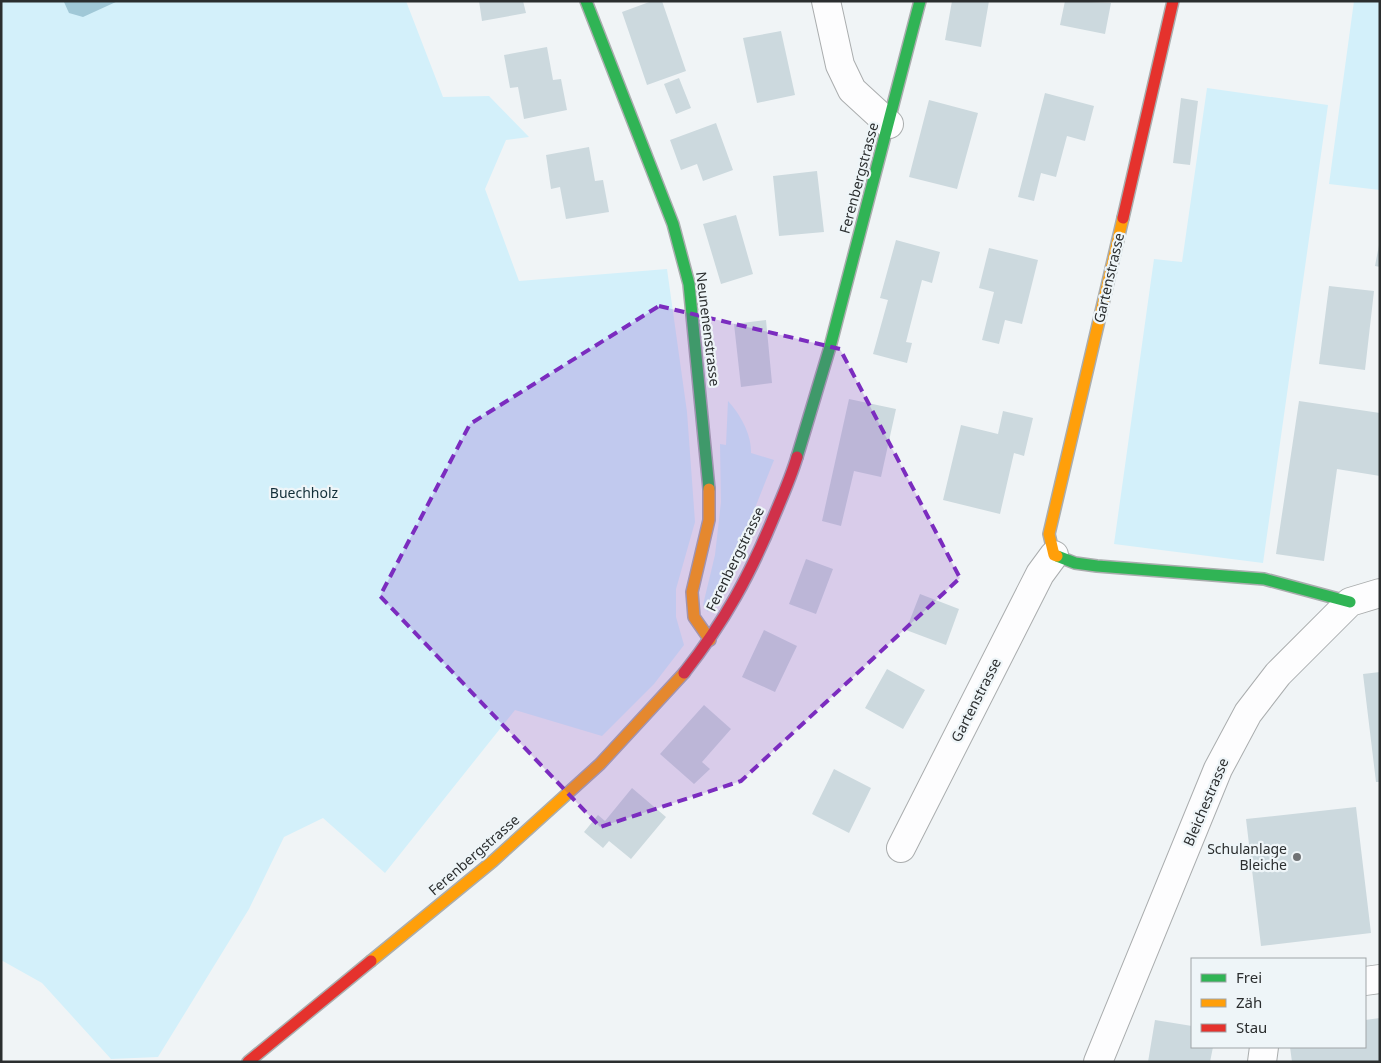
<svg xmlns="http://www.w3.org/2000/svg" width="1381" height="1063" font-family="'Noto Sans',sans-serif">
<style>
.green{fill:#d3f0fa}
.water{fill:#a0c8d7}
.building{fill:#ccd9de}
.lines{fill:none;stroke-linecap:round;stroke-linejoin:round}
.street-casing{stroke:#aaadae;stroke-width:30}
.fast-casing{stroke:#aaadae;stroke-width:14}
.slow-casing{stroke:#aaadae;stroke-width:14}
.jam-casing{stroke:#aaadae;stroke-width:14}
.street{stroke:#fdfdfe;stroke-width:28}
.fast{stroke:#30b455;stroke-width:11}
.slow{stroke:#ff9f0a;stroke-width:11}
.jam{stroke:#e5322d;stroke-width:11}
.marked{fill:#7b2cbf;fill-opacity:0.2;stroke:#7b2cbf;stroke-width:4;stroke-dasharray:10 6;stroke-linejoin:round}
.poi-dot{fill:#707375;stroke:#eef5f8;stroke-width:2}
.labels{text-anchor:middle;stroke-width:4.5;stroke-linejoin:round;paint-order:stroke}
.street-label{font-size:14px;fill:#2b2e2f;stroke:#eef5f8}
.park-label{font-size:14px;fill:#132f39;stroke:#eef5f8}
.poi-label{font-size:14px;fill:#2b2e2f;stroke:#eef5f8;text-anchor:end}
</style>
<rect width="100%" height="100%" fill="#f0f4f6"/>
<path class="green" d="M1,1H406L443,97L489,96L529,137L506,140L485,189L519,281L667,269L687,412L695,522L676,589V617L684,645L654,684L602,736L515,710L385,873L323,818L284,837L249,909L158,1057L111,1059L42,983L1,960Z
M1354,1H1380V190L1329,184Z
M1207,88L1328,105L1263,563L1114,544L1154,259L1182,262Z
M728,401C740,414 752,435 751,453L774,460L738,551L708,612L703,605L715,555L721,502L720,444L726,445Z"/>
<path class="water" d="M118,1L83,17L69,13L64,2Z"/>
<path class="building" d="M479,1H523L526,13L482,21Z
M652,1H662L686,71L647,85L622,12Z
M952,1H989L981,47L945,40Z
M1065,1L1111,3L1105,34L1060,25Z
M781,31L795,95L757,103L743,38Z
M547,47L553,80L561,79L567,110L524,119L518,87L510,88L504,55Z
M679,78L691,108L676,114L664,84Z
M1045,93L1094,106L1085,141L1067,136L1056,177L1041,173L1034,201L1018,197Z
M1181,98L1198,101L1190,165L1173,163Z
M929,100L978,113L957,189L909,177Z
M716,123L733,170L703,181L697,164L681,170L670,140Z
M589,147L595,181L603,180L609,212L566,219L560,187L551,189L546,155Z
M817,171L824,232L779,236L773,176Z
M736,215L753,274L721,284L703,224Z
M896,240L940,252L932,283L922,280L906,342L912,343L907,363L873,354L888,300L880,298Z
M1379,245H1380V267L1375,266Z
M989,248L1038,260L1022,324L1005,320L999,344L982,340L994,292L979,288Z
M1329,286L1374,291L1365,370L1319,364Z
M766,320L772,383L741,387L734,324Z
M849,399L896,409L881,477L854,471L841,526L822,521Z
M1299,401L1380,413V476L1337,469L1324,561L1276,554Z
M1003,411L1033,418L1024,456L1014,453L1000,514L943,500L961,425L998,434Z
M806,559L833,569L816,614L789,604Z
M920,594L959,609L946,645L906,630Z
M764,630L797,646L775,692L742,677Z
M887,669L925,690L903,729L865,708Z
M1380,672V782H1376L1363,674Z
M704,705L731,729L702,762L710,769L694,784L660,754Z
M834,769L871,788L849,833L812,814Z
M632,788L666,817L631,859L609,841L603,848L584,832L598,815L605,821Z
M1356,807L1371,933L1261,946L1246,819Z
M1380,1018V1062H1292L1290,1047H1365V1020Z
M1155,1020L1192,1026V1047H1213L1210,1062H1148Z"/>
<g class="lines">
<defs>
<path id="street" d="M826,1L840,65L852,90L889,124
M901,848L1040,574L1054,555
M1365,981L1380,979
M1098,1062L1218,769L1248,713L1278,674L1350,602L1380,593
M1262,1062L1264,1047"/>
<path id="fast" d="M586,1L673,224L689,284L709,489
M797,457L830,347L920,1
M1057,556L1075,563L1097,566L1264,579L1350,602"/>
<path id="slow" d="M709,489V520L692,592L694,617L710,640
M1057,556L1054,555L1049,534L1123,218
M371,961L493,861L600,764L684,673"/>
<path id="jam" d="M1123,218L1173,1
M684,673C725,621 750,575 775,514C783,495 791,477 797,457
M248,1062L371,961"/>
</defs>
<use href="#street" class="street-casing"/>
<use href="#fast" class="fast-casing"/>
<use href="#slow" class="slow-casing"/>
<use href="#jam" class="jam-casing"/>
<use href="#street" class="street"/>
<use href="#fast" class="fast"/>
<use href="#slow" class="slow"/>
<use href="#jam" class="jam"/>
</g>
<path class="marked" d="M659,306L840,349L960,578L741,781L600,827L380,596L470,424Z"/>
<circle class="poi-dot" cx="1297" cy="857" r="5"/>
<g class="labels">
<g class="street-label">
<text transform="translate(859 178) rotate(-75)" y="5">Ferenbergstrasse</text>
<text transform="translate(1109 278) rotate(-77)" y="5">Gartenstrasse</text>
<text transform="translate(708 329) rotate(83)" y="5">Neunenenstrasse</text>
<text transform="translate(735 559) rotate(-64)" y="5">Ferenbergstrasse</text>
<text transform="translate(976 700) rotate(-63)" y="5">Gartenstrasse</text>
<text transform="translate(1206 802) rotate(-67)" y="5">Bleichestrasse</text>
<text transform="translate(474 855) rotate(-41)" y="5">Ferenbergstrasse</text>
</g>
<g class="park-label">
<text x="304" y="498">Buechholz</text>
</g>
<g class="poi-label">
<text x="1287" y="854">Schulanlage<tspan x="1287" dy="16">Bleiche</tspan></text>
</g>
</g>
<rect width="1381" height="1063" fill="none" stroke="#2b2e2f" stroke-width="5"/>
<rect x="1191" y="958" width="175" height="90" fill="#eef5f8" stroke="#a0a5a8"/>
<rect x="1201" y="974" width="25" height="8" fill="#30b455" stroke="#a0a5a8"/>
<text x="1236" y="983" font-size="15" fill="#2b2e2f">Frei</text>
<rect x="1201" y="999" width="25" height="8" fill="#ff9f0a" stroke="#a0a5a8"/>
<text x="1236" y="1008" font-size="15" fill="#2b2e2f">Zäh</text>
<rect x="1201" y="1024" width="25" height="8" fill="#e5322d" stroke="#a0a5a8"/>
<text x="1236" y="1033" font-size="15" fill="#2b2e2f">Stau</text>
</svg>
